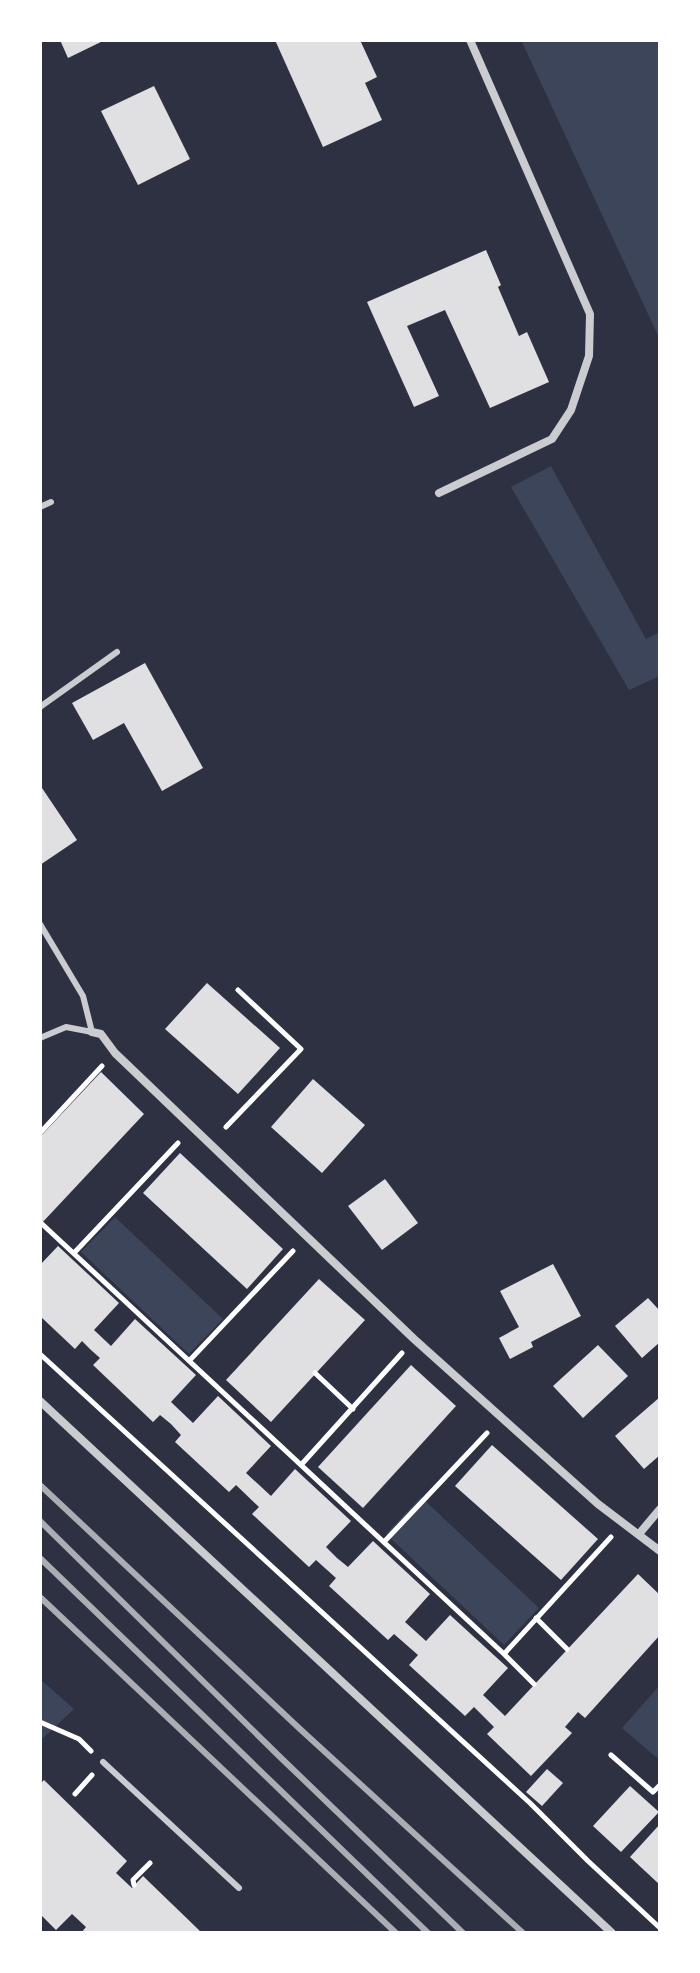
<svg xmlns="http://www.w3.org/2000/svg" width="700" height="1973" font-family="'Crimson Pro',serif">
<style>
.green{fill:#3c4559}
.building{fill:#e0e0e3}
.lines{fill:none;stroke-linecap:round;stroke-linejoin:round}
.path{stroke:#fff;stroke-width:5}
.service{stroke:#caccd0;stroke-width:6}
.minor{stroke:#caccd0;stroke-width:8}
.rail{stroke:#abadb3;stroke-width:6}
</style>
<rect width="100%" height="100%" fill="#2d3142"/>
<path class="green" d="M521,40H660V340Z
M551,466L646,639L660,632V676L629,690L511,487Z
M115,1217L223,1319L189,1354L81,1252Z
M421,1497L539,1608L504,1645L386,1534Z
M40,1679L74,1709L40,1741Z
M660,1685V1755L657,1758L622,1728Z"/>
<path class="building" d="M60,40H105L68,58Z
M275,40H360L377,77L365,83L382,120L323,147Z
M154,86L190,159L138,185L101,111Z
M486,250L501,285L498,287L519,336L527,332L549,382L490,408L445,310L407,326L439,396L414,407L367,302Z
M145,663L203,768L162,791L124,723L93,740L72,703Z
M42,788L77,840L40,865V790Z
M207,983L280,1048L238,1094L165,1029Z
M101,1072L144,1114L40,1225V1137Z
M313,1079L365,1125L322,1173L271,1127Z
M180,1153L283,1249L247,1289L143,1193Z
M385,1179L418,1223L382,1250L348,1206Z
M58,1246L119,1303L94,1330L111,1346L135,1319L196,1375L171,1402L193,1423L218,1396L271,1446L246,1473L271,1496L295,1469L351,1521L326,1547L337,1558L348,1567L373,1541L430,1594L405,1622L426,1641L450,1615L508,1668L483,1695L505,1716L638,1574L660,1595V1635L585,1718L578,1712L565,1727L572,1733L531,1776L487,1734L494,1727L474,1707L465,1716L409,1665L418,1655L394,1634L388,1640L329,1586L336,1578L316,1560L309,1567L252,1514L259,1507L236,1485L229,1492L175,1442L181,1435L171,1424L160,1415L153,1422L93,1365L100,1358L91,1350L82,1341L75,1349L40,1316V1265Z
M553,1264L581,1316L531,1342L533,1347L510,1359L499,1338L519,1327L500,1291Z
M319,1279L365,1320L271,1422L226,1380Z
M648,1298L660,1311V1342L642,1358L615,1326Z
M598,1345L628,1376L583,1418L553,1386Z
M411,1365L456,1406L363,1508L318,1467Z
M660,1397V1455L644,1469L615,1436Z
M492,1445L598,1539L561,1580L455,1486Z
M547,1769L563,1783L542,1806L526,1792Z
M44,1780L127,1861L116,1873L132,1888L143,1876L202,1933H81L86,1927L72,1914L56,1930L40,1914V1784Z
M630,1786L659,1812L621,1852L593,1826Z
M660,1824V1885L630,1857Z"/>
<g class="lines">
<path class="path" d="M226,1127L301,1049L238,990
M40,1133L102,1066
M41,1223L504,1654L611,1537
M74,1253L178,1143
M40,1354L530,1803L588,1861L660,1928
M189,1361L293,1251
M315,1373L353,1409
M301,1465L402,1353
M384,1542L487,1433
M536,1618L567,1649
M504,1654L534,1684
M40,1722L79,1739L91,1751
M611,1755L653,1792L660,1785
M75,1794L92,1775
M134,1885L133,1880L150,1863"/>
<path class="service" d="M40,507L51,502
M40,707L117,652
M40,924L83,996L92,1032L66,1027L40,1038
M103,1762L239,1888"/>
<path class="minor" d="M439,493L552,439L571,410L589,356L590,314L470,40
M92,1032L101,1034L115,1053L414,1339L598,1504L660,1551
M40,1401L612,1933
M639,1534L660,1509"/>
<path class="rail" d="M40,1485L300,1729L523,1933
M40,1521L279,1756L463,1933
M40,1558L428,1933
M40,1597L396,1933"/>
</g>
<rect width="700" height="1973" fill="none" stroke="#ffffff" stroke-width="84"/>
</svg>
